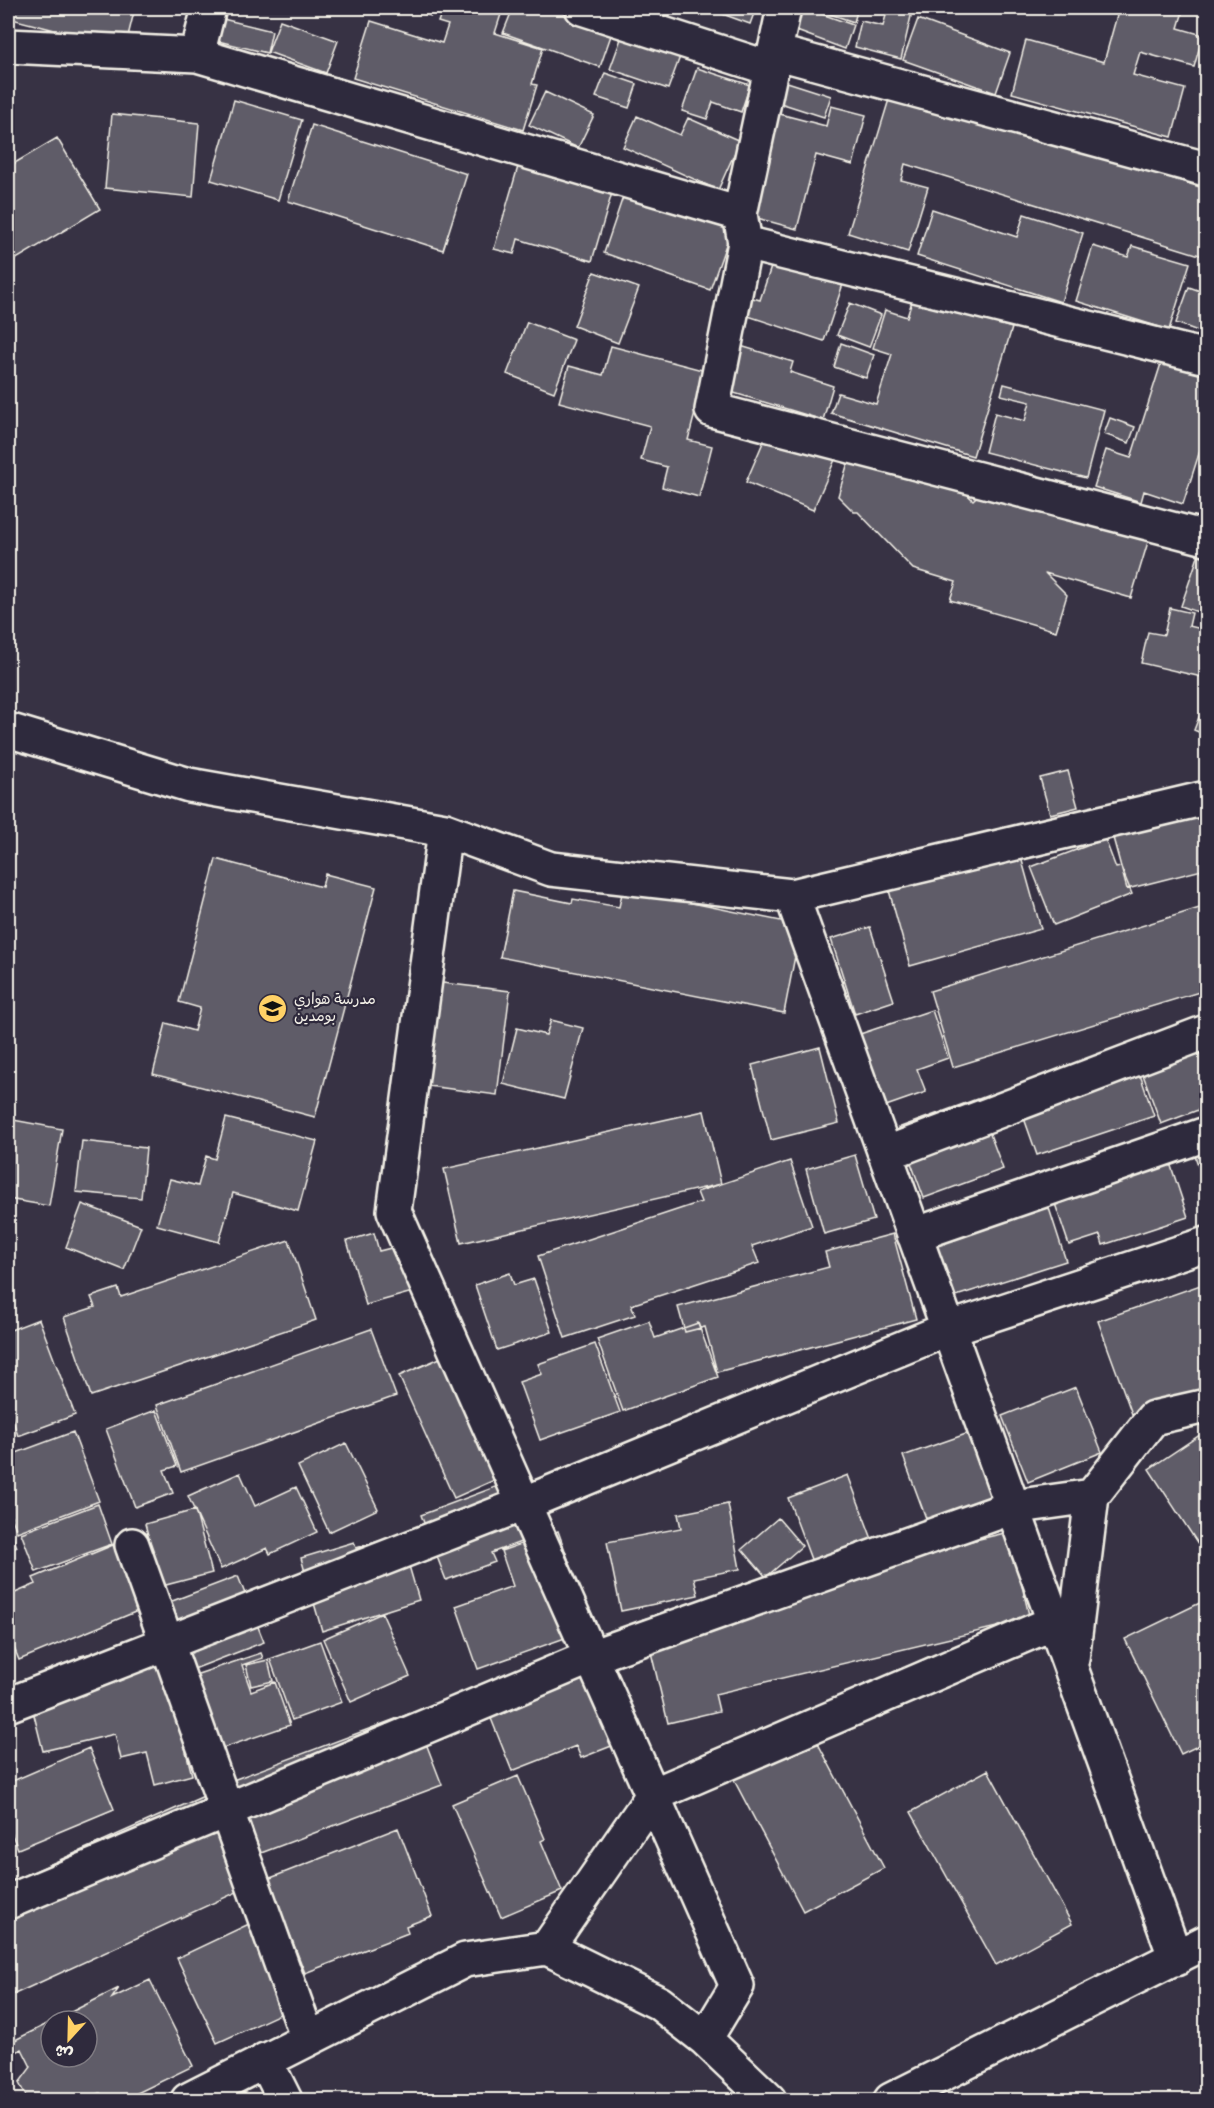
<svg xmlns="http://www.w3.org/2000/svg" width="1214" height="2108" font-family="Delius,'Playpen Sans Arabic',sans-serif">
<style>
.building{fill:#5f5c67;stroke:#f4f1e8;stroke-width:1.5}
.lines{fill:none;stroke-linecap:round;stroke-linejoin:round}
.minor-casing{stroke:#f4f1e8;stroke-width:38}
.minor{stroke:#2f2a3d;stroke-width:33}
.labels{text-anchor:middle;stroke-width:4.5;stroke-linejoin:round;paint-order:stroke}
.poi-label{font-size:15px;fill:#f4f1e8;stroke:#2f2a3d;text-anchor:start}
</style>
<rect width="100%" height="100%" fill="#373244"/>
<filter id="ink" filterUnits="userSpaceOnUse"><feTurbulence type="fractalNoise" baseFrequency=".0167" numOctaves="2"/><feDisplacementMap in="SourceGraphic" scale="12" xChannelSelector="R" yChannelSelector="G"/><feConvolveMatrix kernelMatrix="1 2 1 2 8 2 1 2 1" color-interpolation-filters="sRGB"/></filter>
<g filter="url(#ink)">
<path class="building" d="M8,8H135L125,48L8,18Z
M408,8H435L431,16Z
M443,8H503L495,33L543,48L532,84L537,85L523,130L353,78L371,21L442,43L448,25L438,22Z
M513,8H570L615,24L600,67L503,33Z
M646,8H673L669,16Z
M706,8H756L750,24Z
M793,8H805L853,25L845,49L786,27Z
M812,8H858L854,22Z
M888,8L912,12L901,59L855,47L861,21L883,26Z
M1119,8H1184L1178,28L1203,35L1194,67L1140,52L1133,75L1185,89L1172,137L1012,93L1026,40L1104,62Z
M223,19L272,31L267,53L218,41Z
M918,19L1010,53L996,93L903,60Z
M280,20L338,41L326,73L268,52Z
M626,25L684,46L668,89L610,69Z
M697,68L750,85L741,112L713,102L707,119L682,111Z
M605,73L637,84L629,108L596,97Z
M781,80L831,96L824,117L774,101Z
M894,83L1130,165L1206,189V257L905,164L901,180L928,187L908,252L848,233Z
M545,92L594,115L578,148L529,125Z
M234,100L302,120L278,200L211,180Z
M831,106L866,115L853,165L816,155L797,229L746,215L772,112L826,126Z
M112,114L199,123L193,197L105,188Z
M637,116L680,135L688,118L740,141L718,190L623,147Z
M312,125L467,174L443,250L288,201Z
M57,138L100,209L8,264V167Z
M522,153L614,186L592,261L518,239L514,254L494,249Z
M628,182L735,219L710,290L604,253Z
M932,209L1017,237L1024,214L1083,233L1061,302L917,256Z
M1093,246L1128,257L1132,246L1190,263L1169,330L1076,301Z
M773,261L843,284L824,341L736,312L742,295L760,300Z
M594,272L639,288L618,343L574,326Z
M1189,287L1206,293V334L1176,323Z
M913,298L1012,328L973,456L831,413L838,393L876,404L892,354L873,348L885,310L907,317Z
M850,303L881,315L869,347L837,335Z
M527,322L574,340L554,392L507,374Z
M841,343L874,355L866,378L834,367Z
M734,344L793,362L790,372L833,386L823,420L721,389Z
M611,346L706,371L688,440L712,446L699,497L662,487L667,467L641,460L650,426L559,402L569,366L603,375Z
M1165,351L1206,365V439L1204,438L1183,504L1144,491L1141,502L1094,487L1106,450L1131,458Z
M1004,384L1104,410L1086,478L985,452L995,413L1025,421L1030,402L1001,395Z
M774,417L841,446L813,510L746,482Z
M1110,418L1135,427L1129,443L1104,434Z
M849,459L907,478L920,465L953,481L973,500L990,484L1151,532L1131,598L1045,573L1067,595L1056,631L950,600L956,582L913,569L858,512H854L838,496Z
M1206,489V521L1197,518Z
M1203,542L1206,544V615L1181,606Z
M1170,608L1192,613L1189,626L1206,630V678L1141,663L1148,632L1164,635Z
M1206,699V735L1194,730Z
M1068,771L1078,807L1050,814L1040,778Z
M1206,798V869L1127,889L1109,823Z
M1016,839L1041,929L910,966L885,876Z
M1105,839L1116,868L1121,867L1132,894L1054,925L1031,867Z
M216,859L322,887L325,874L376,887L315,1117L153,1074L166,1023L194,1031L200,1008L179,1002Z
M623,889L801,925L784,1013L500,957L513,891L572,903L573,899L619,907Z
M1206,906V990L953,1067L930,991Z
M870,927L894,1001L855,1014L831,939Z
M434,982L510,991L497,1095L421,1085Z
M932,1010L948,1058L917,1069L926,1092L886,1106L860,1034Z
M551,1020L583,1028L564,1099L503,1084L517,1028L546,1035Z
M1206,1023V1107L1161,1124L1134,1050Z
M820,1047L839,1123L771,1140L752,1065Z
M1131,1048L1154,1116L1037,1155L1013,1087Z
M977,1099L1003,1169L924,1198L898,1128Z
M704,1111L721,1184L461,1243L444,1169Z
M226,1118L317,1141L298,1211L233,1193L219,1242L157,1225L170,1179L198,1186L206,1156L215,1159Z
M8,1119L62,1129L49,1206L8,1199Z
M82,1141L146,1148L141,1198L76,1192Z
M1206,1152V1189L1195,1156Z
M1167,1154L1188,1217L1103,1245L1100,1235L1069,1245L1046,1177Z
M855,1155L874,1220L824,1234L806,1169Z
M790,1161L812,1226L752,1246L759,1263L631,1305L635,1315L565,1338L538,1256L701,1202L697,1192Z
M82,1204L141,1226L124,1270L66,1247Z
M1048,1205L1066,1261L953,1297L930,1226Z
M374,1233L379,1251L403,1245L416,1291L366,1305L347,1241Z
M893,1234L916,1319L717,1372L705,1327L685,1332L678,1307L829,1267L825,1252Z
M289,1240L316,1320L91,1396L64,1317L95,1307L91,1297L118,1288L121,1297Z
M510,1273L514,1285L534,1279L552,1332L497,1350L475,1285Z
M1206,1283V1388L1132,1414L1098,1321Z
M39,1319L75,1415L18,1436L8,1406V1331Z
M649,1321L655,1338L698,1323L718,1377L623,1411L597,1339Z
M371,1329L396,1396L181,1472L157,1405Z
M595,1344L620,1412L540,1440L519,1382L542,1374L538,1364Z
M456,1351L517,1470L454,1498L399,1376Z
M1076,1387L1102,1452L1028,1482L1002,1416Z
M156,1410L177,1466L164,1470L173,1493L135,1507L106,1429Z
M1206,1431V1556L1149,1469Z
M73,1432L99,1501L17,1532L8,1507V1456Z
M969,1433L992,1499L927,1521L903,1456Z
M346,1443L378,1509L329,1532L298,1466Z
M240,1473L255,1506L296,1487L317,1532L270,1554L267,1548L221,1569L188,1496Z
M527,1475L548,1532L491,1553L495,1562L446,1580L421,1515Z
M848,1475L872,1539L812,1562L788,1498Z
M98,1504L112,1544L36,1572L21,1533Z
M728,1504L740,1569L694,1578L698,1595L621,1611L607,1542L681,1528L678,1514Z
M195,1510L212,1573L162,1586L145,1524Z
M778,1518L802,1546L766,1577L742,1549Z
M8,1525L17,1547L8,1551Z
M558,1531L593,1628L478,1669L456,1606L513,1586L501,1551Z
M1009,1532L1030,1619L715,1694L719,1711L668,1723L643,1619Z
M400,1535L419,1600L322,1631L301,1558L354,1542L356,1548Z
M113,1545L140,1610L19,1660L8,1633V1596L36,1584L33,1578Z
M238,1576L264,1642L194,1669L167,1603Z
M1206,1600V1742L1181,1754L1125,1639Z
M382,1613L410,1676L351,1702L323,1639Z
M157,1637L192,1775L155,1785L147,1753L121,1759L115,1734L43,1751L26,1683L84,1668L80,1656Z
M320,1641L342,1702L292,1720L270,1659Z
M602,1648L637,1736L581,1758L576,1746L512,1771L482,1696Z
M261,1653L263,1658L242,1665L251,1691L275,1682L290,1725L220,1749L195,1675Z
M268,1660L273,1681L251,1686L246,1665Z
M414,1712L442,1785L261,1853L233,1780Z
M806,1721L884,1868L803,1911L725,1763Z
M89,1748L114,1809L18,1849L8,1825V1783Z
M988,1770L1072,1924L996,1965L911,1812Z
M518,1776L545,1839L541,1841L562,1891L501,1917L452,1804Z
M206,1795L248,1887L8,1997V1883Z
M398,1828L432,1916L406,1926L408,1933L305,1973L268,1879Z
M251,1923L291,2009L217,2043L177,1958Z
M150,1980L193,2066L123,2100H110L100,2093L84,2100H28L19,2083L31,2067L22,2049L8,2056V2034L15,2040L51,2022V2057H87V2021H53L119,1988L112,1998Z"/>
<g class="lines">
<defs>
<path id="minor" d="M582,8L772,69
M784,8L740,214L745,243L712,410L1206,538
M8,46L197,55L740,214
M775,52L1206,169
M197,55L209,8
M745,243L1206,357
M8,730L189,785L445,830L551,869L792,896L1206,798
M445,830L394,1211L737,1986L705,2039
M792,896L1176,1959
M885,1154L1206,1032
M914,1235L1206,1134
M132,1545L308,2039
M1072,1659L1092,1496L1153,1418L1206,1406
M8,1705L523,1504L948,1329L1206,1244
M8,1902L591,1657L1013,1507L1092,1496
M547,1948L653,1795L1055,1622
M265,2060L285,2100
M188,2100L465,1960L547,1948L659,2003L705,2039L769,2100
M891,2100L1206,1942"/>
</defs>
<use href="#minor" class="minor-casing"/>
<use href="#minor" class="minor"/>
</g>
</g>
<defs>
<symbol id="school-disc" viewBox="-11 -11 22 22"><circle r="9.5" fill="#ffd166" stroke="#2f2a3d"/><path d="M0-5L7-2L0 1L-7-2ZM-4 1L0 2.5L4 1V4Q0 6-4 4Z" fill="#111"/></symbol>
</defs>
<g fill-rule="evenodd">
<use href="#school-disc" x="256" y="992" width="33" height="33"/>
</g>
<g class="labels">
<g class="poi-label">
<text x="294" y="1004">مدرسة هواري<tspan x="294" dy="17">بومدين</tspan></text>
</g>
</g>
<rect width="1214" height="2108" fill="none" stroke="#2f2a3d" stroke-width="30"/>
<rect x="15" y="15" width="1184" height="2078" fill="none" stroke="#f4f1e8" stroke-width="2" filter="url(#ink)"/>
<g transform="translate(69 2039) rotate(202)"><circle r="28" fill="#2f2a3d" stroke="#7e7a81" stroke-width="1.5"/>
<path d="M0-4.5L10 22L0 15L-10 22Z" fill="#ffd166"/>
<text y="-9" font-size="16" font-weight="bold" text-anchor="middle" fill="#f4f1e8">ش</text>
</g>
</svg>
